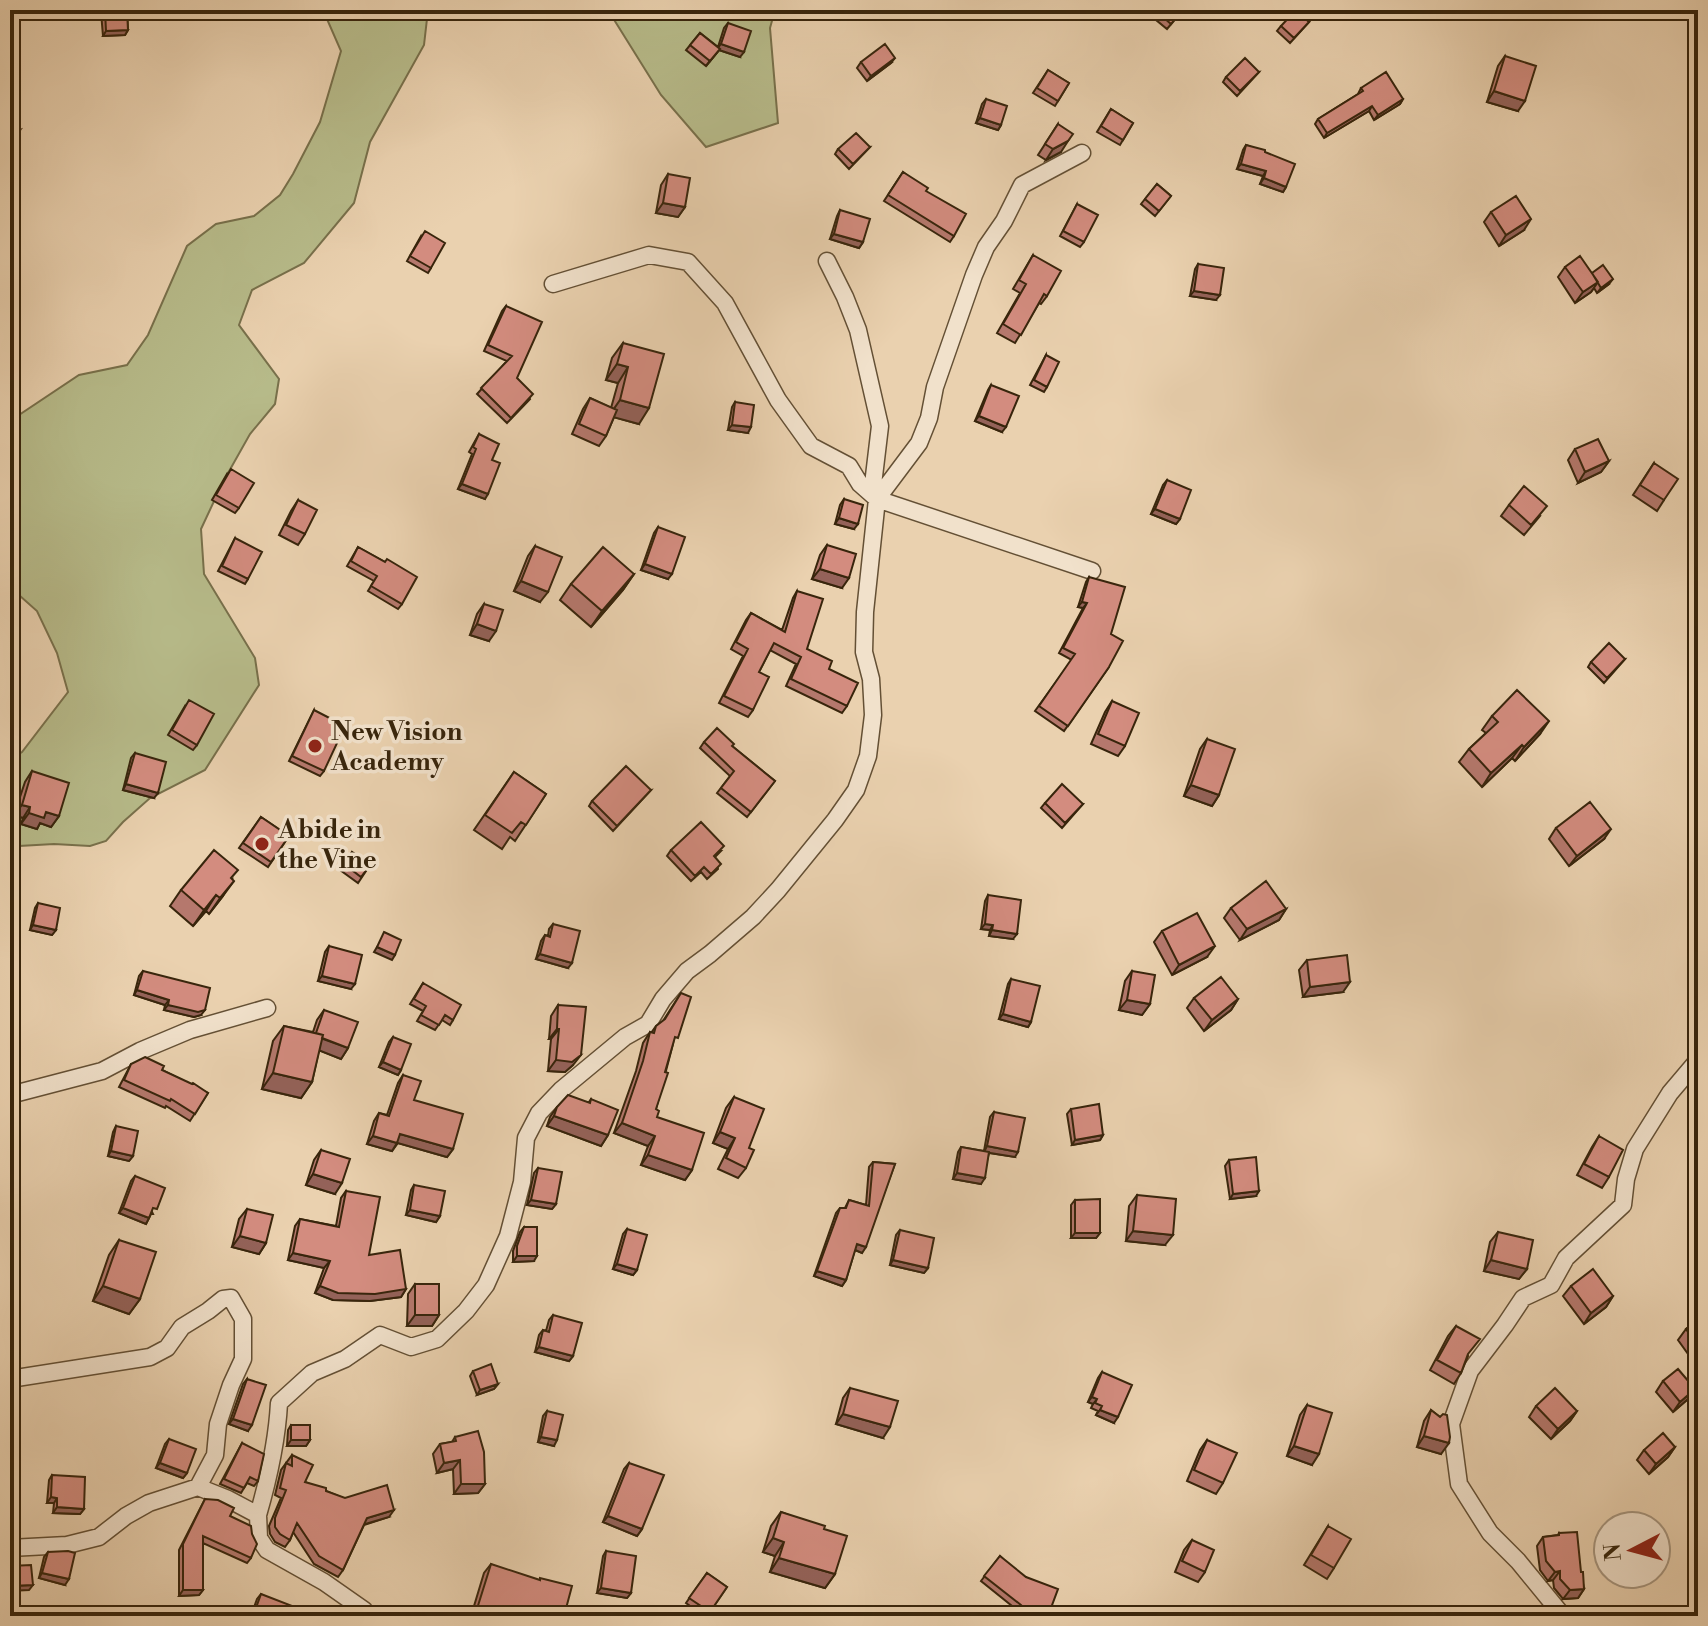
<svg xmlns="http://www.w3.org/2000/svg" width="1708" height="1626" font-family="'Libre Bodoni',serif">
<style>
.green{fill:#b7bb8a;stroke:#78704b;stroke-width:2}
.lines{fill:none;stroke-linecap:round;stroke-linejoin:round}
.street-casing{stroke:#645035;stroke-width:19}
.street{stroke:#f1e1cb;stroke-width:16}
.wall{fill:#b5786d;stroke:#38250c;stroke-width:2}
.shaded-wall{fill:#946259;stroke:#38250c;stroke-width:2}
.building{fill:#d38c7f;stroke:#38250c;stroke-width:2}
.poi-dot{fill:#8f2418;stroke:#f1e1cb;stroke-width:3}
.labels{text-anchor:middle;stroke-width:7;stroke-linejoin:round;paint-order:stroke}
.poi-label{font-size:26px;font-weight:bold;fill:#38250c;stroke:#f1e1cb;text-anchor:start}
</style>
<rect width="100%" height="100%" fill="#ead1af"/>
<filter id="stains"><feTurbulence type="fractalNoise" baseFrequency=".0025" numOctaves="4"/><feColorMatrix values="0 0 0 0 .2 0 0 0 0 .09 0 0 0 0 .02 0 0 0 .5 -.17"/></filter>
<radialGradient id="worn" r=".72"><stop offset=".6" stop-color="#630" stop-opacity="0"/><stop offset="1" stop-color="#630" stop-opacity=".3"/></radialGradient>
<path class="green" d="M323,10H428L424,45L370,142L354,203L304,263L252,290L239,325L279,379L275,404L250,434L223,482L201,529L204,574L255,658L259,685L205,770L150,798L123,822L106,841L90,846L54,844L19,846L10,854V760L22,752L68,692L57,653L37,611L10,587V421L79,375L127,365L148,335L187,246L216,224L254,216L280,195L293,174L320,122L341,51Z
M608,10H775L770,28L778,123L706,147L661,95Z"/>
<g class="lines">
<defs>
<path id="street" d="M827,261L845,297L858,330L880,426L872,493
M553,284L649,255L688,262L725,303L778,400L811,446L849,466L860,484L877,499L1092,571
M10,1095L102,1071L140,1051L190,1030L267,1008
M10,1379L150,1357L167,1348L182,1327L208,1311L223,1299L231,1298L243,1319V1359L231,1385L218,1424L215,1455L198,1487
M258,1515C269,1477 277,1442 279,1403L312,1373L345,1359L380,1335L411,1347L437,1339L466,1311L486,1285L508,1236L522,1182L526,1138L539,1113L561,1090L625,1037L648,1024L663,999L687,971L710,954L753,917L778,890L835,820L856,790L868,756L873,715L871,679L864,652L865,612L877,499L919,443L929,418L935,387L974,275L986,247L1004,221L1022,185L1082,153
M10,1548L67,1545L99,1537L126,1516L149,1503L198,1487L228,1499L258,1515L259,1538L267,1550L324,1582L364,1610L367,1616
M1563,1616L1518,1561L1490,1533L1459,1484L1451,1424L1470,1371L1505,1325L1523,1298L1551,1285L1566,1258L1623,1205L1626,1179L1635,1149L1670,1093L1698,1060"/>
</defs>
<use href="#street" class="street-casing"/>
<use href="#street" class="street"/>
</g>
<path class="wall" d="M103,10H127L128,30L125,35L103,36L101,12Z
M1154,10H1183L1167,29L1150,15Z
M1309,22L1290,43L1277,31L1281,26Z
M728,23L740,57L719,50L706,66L686,50L700,33L718,47L724,28Z
M1505,56L1518,111L1487,102L1498,66Z
M861,62L891,63L867,81L857,68Z
M1048,70L1069,83L1055,106L1033,93Z
M1259,72L1237,96L1223,82L1226,77Z
M1361,88L1403,99L1400,104L1374,120L1369,111L1324,138L1315,124L1318,119L1358,94Z
M986,99L1001,125L998,130L976,123L982,104Z
M1111,109L1133,123L1120,145L1097,132Z
M1058,124L1061,152L1046,160L1038,155Z
M1246,145L1265,152L1286,187L1283,192L1260,184L1263,176L1237,169L1243,150Z
M870,147L849,169L835,154L838,149Z
M903,172L926,191L954,236L950,242L884,201Z
M668,174L685,207L678,217L656,213L661,185Z
M1157,184L1171,196L1155,216L1141,204Z
M1077,204L1084,242L1080,247L1060,236Z
M840,210L863,242L859,248L830,239L837,216Z
M1491,212L1524,230L1499,246L1484,222Z
M421,236L431,268L428,273L407,261Z
M1033,255L1047,296L1041,304L1039,303L1015,343L997,333L1020,293L1013,289Z
M1198,264L1216,300L1190,296L1195,269Z
M1565,267L1592,273L1609,284L1597,293L1594,288L1591,292L1575,303L1558,277Z
M506,306L517,378L530,399L507,423L477,394L507,361L484,351L502,311Z
M623,343L639,424L614,417L606,436L599,446L572,434L583,409L590,398L611,408L618,383L606,380L612,358Z
M1046,355L1047,387L1044,392L1030,385Z
M991,385L1002,432L975,421L988,390Z
M735,402L748,433L728,430L732,407Z
M479,434L492,460L485,499L458,489L472,454L469,452Z
M1575,449L1609,461L1601,472L1578,483L1568,460Z
M1654,463L1664,500L1657,511L1633,495Z
M227,474L239,508L235,513L212,500Z
M1167,480L1180,519L1176,524L1151,514L1163,485Z
M844,499L854,529L835,524L840,505Z
M298,500L305,534L298,545L279,535L291,511Z
M1509,505L1540,516L1524,535L1501,516Z
M658,527L668,579L641,570L654,533Z
M235,538L248,579L245,584L218,571Z
M827,545L842,588L812,579L820,555Z
M535,546L540,602L514,591L528,556Z
M358,547L385,562L402,604L398,609L368,591L374,581L347,566Z
M634,574L623,590L591,627L560,600L571,584Z
M1089,577L1111,634L1109,667L1064,731L1035,711L1072,660L1059,653L1083,608L1078,607L1086,582Z
M797,591L807,649L829,669L847,706L842,713L786,686L796,664L770,650L759,672L753,710L748,717L719,703L743,656L731,649L746,620L751,613L782,630L793,598Z
M484,604L489,641L470,635L477,614Z
M1625,659L1604,683L1588,667L1591,662Z
M1112,701L1125,746L1118,756L1091,744L1105,712Z
M185,706L197,745L193,750L168,735Z
M314,710L324,771L320,776L289,761Z
M1492,716L1540,734L1515,761L1512,758L1482,787L1459,762L1469,749L1486,733L1482,730Z
M1207,739L1219,795L1212,806L1184,796L1200,749Z
M704,742L732,746L775,781L747,817L717,793L730,776L700,748Z
M135,753L154,798L123,790L131,758Z
M32,771L59,816L51,827L40,823L37,829L21,824L23,818L14,815L25,782Z
M514,772L546,794L515,841L510,837L502,849L474,830Z
M651,790L613,831L589,806L592,801Z
M1045,803L1083,804L1062,828L1041,808Z
M261,817L289,836L268,867L239,848Z
M1556,828L1604,839L1569,866L1549,839Z
M671,850L721,851L715,857L718,869L707,879L701,872L691,881L667,856Z
M352,852L370,865L358,883L340,870Z
M232,879L223,896L209,914L206,911L193,926L170,906L181,890Z
M988,895L1013,939L989,936L990,930L981,929L985,901Z
M38,903L56,930L52,935L30,930L35,908Z
M1231,908L1286,909L1279,920L1240,940L1224,918Z
M553,924L568,968L536,959L541,941L545,935L548,936L549,929Z
M1162,931L1207,957L1172,975L1154,942Z
M329,946L351,989L318,981L325,952Z
M1307,960L1343,992L1303,997L1299,970Z
M143,971L201,1015L194,1017L164,1010L165,1005L134,995L139,976Z
M1132,971L1150,1004L1142,1015L1119,1010L1125,981Z
M1011,979L1031,1022L1028,1027L999,1019L1008,984Z
M423,983L453,1020L450,1025L442,1020L435,1030L417,1021L423,1011L410,1004Z
M681,993L673,1044L656,1109L657,1117L692,1170L685,1180L641,1165L648,1146L614,1133L636,1071L643,1043L650,1032L651,1033L656,1026L663,1021Z
M1194,998L1238,999L1231,1010L1204,1031L1187,1008Z
M558,1005L573,1065L565,1072L548,1071L551,1039H549L551,1016Z
M324,1010L348,1048L341,1059L319,1050L312,1082L301,1098L262,1089L273,1041L284,1026L313,1032L317,1020Z
M393,1037L401,1070L398,1075L379,1067L389,1042Z
M131,1064L162,1070L208,1093L190,1121L166,1106L165,1108L119,1087Z
M403,1075L414,1100L453,1149L447,1157L398,1143L392,1151L367,1144L374,1121L379,1113L387,1115L398,1083Z
M734,1097L746,1168L738,1178L718,1169L728,1149L713,1143L726,1108Z
M591,1099L608,1135L601,1146L547,1126L550,1117L557,1107L589,1102Z
M1071,1109L1103,1135L1100,1140L1072,1145L1067,1114Z
M994,1112L1015,1157L989,1153L981,1184L953,1179L958,1152L961,1147L984,1151L990,1117Z
M116,1126L133,1156L129,1161L108,1156L113,1132Z
M1599,1136L1609,1177L1602,1188L1577,1175L1592,1147Z
M321,1150L335,1194L306,1185L314,1160Z
M1229,1160L1256,1196L1230,1199L1225,1166Z
M873,1162L895,1164L862,1253L855,1250L846,1280L842,1286L814,1276L836,1213L840,1208H845L849,1200L866,1205L869,1167Z
M538,1168L556,1204L552,1209L527,1205L534,1173Z
M135,1176L153,1214H151L146,1224L119,1213L131,1181Z
M414,1185L440,1216L436,1222L406,1215L411,1190Z
M346,1191L369,1255L406,1289L401,1297L370,1301L333,1300L315,1293L324,1268L288,1260L295,1226L300,1219L336,1226L341,1198Z
M1137,1195L1165,1245L1126,1241L1129,1206Z
M1075,1200L1100,1233L1096,1238H1071V1205Z
M247,1209L266,1243L259,1254L232,1247L239,1219Z
M524,1227L534,1261L513,1262V1251L520,1232Z
M627,1229L637,1270L633,1275L613,1269L623,1234Z
M900,1230L928,1268L924,1273L890,1265L896,1235Z
M1498,1232L1527,1269L1519,1279L1484,1271L1490,1242Z
M119,1240L140,1299L129,1314L93,1301L109,1255Z
M415,1284L439,1315L432,1326H407L408,1294Z
M1571,1286L1613,1296L1606,1307L1584,1324L1563,1296Z
M553,1315L573,1356L569,1361L535,1352L539,1335L543,1330L546,1331L549,1320Z
M1698,1320V1368L1678,1340L1686,1329Z
M1456,1326L1468,1356L1461,1373L1454,1384L1430,1370L1448,1336Z
M473,1371L498,1384L494,1389L477,1395L470,1376Z
M1102,1372L1114,1423L1096,1415L1098,1411L1091,1408L1093,1404L1088,1402L1098,1378Z
M247,1379L248,1431L229,1424L243,1384Z
M1663,1381L1695,1389L1688,1399L1673,1412L1656,1392Z
M850,1388L883,1438L836,1424L843,1398Z
M1307,1405L1312,1465L1287,1456L1300,1415Z
M1536,1406L1577,1411L1570,1421L1551,1439L1529,1417Z
M1431,1410L1440,1417L1441,1454L1417,1447L1424,1421Z
M547,1411L554,1446L538,1442L543,1416Z
M291,1425L310,1440L306,1446H287L288,1430Z
M455,1437L485,1484L478,1493L454,1494L453,1469L437,1473L433,1454L440,1444L452,1442Z
M169,1439L187,1473L183,1478L156,1468L165,1444Z
M1207,1440L1223,1483L1216,1494L1187,1481L1200,1450Z
M242,1443L258,1481L254,1486L247,1483L241,1493L220,1484Z
M1675,1447L1668,1457L1649,1474L1637,1460L1644,1450Z
M292,1455L305,1482L326,1491L389,1517L364,1525L343,1570L338,1577L314,1564L293,1532L290,1540L285,1547L275,1542L270,1534L269,1526L281,1498L275,1495L281,1470Z
M629,1463L642,1529L637,1536L603,1522L624,1469Z
M52,1475L84,1509L80,1514L53,1513L54,1503H47L49,1480Z
M205,1499L230,1516L252,1534L251,1558L247,1563L203,1543V1590L199,1595L179,1596V1550Z
M781,1512L824,1529L835,1574L825,1588L770,1572L775,1556L763,1552L771,1526Z
M1328,1526L1334,1568L1327,1579L1304,1565Z
M1559,1533L1581,1572L1584,1589L1578,1598L1563,1599L1554,1588L1553,1580L1548,1581L1540,1570L1537,1546L1543,1537L1558,1535Z
M1192,1540L1205,1572L1198,1582L1175,1572L1184,1550Z
M606,1551L631,1593L627,1598L597,1593L603,1556Z
M48,1552L65,1585L39,1578L44,1557Z
M1000,1556L1051,1608L1054,1616H1015L1017,1610L981,1581Z
M491,1564L564,1616H471L484,1573Z
M707,1573L727,1587L707,1616H704L686,1603Z
M261,1594L298,1616H251L257,1599Z"/>
<path class="shaded-wall" d="M10,10H30L29,12L10,15Z
M128,30L125,35L103,36L106,31Z
M721,44L744,52L740,57L719,50L706,66L719,50L717,49Z
M895,58L891,63L867,81L871,76Z
M1494,91L1525,101L1518,111L1487,102Z
M1403,99L1400,104L1374,120L1378,115Z
M1372,106L1369,111L1324,138L1327,133Z
M980,118L1001,125L998,130L976,123Z
M20,130L16,135L10,138V134Z
M1068,141L1061,152L1046,160L1053,149Z
M1241,164L1266,171L1263,176L1237,169Z
M1264,178L1286,187L1283,192L1260,184Z
M663,203L685,207L678,217L656,213Z
M1531,219L1524,230L1499,246L1506,235Z
M834,234L863,242L859,248L830,239Z
M1613,279L1609,284L1597,293L1601,288Z
M1598,282L1591,292L1575,303L1583,292Z
M1194,291L1220,295L1216,300L1190,296Z
M617,364L628,367L618,383L606,380Z
M620,400L649,408L639,424L609,416Z
M979,416L1006,427L1002,432L975,421Z
M732,425L751,427L748,433L728,430Z
M1609,461L1601,472L1578,483L1585,472Z
M462,484L488,494L485,499L458,489Z
M1155,509L1180,519L1176,524L1151,514Z
M839,518L858,524L854,529L835,524Z
M645,564L672,574L668,579L641,570Z
M820,569L849,578L842,588L812,579Z
M634,574L623,590L591,627L602,611Z
M521,581L548,592L540,602L514,591Z
M1082,602L1087,603L1083,608L1078,607Z
M477,624L496,631L489,641L470,635Z
M1549,721L1540,734L1515,761L1524,747Z
M1522,745L1512,758L1482,787L1491,773Z
M126,784L158,793L154,798L123,790Z
M1191,785L1219,795L1212,806L1184,796Z
M22,805L30,807L23,818L14,815Z
M46,812L59,816L51,827L40,823L37,829L21,824L29,813Z
M1611,829L1604,839L1569,866L1577,856Z
M234,881L223,896L209,914L220,898Z
M216,895L206,911L193,926L204,910Z
M1286,909L1279,920L1240,940L1247,929Z
M985,924L993,925L990,930L981,929Z
M33,925L56,930L52,935L30,930Z
M992,930L1017,934L1013,939L989,936Z
M1215,946L1207,957L1172,975L1179,965Z
M377,947L395,955L392,960L374,952Z
M540,954L572,963L568,968L536,959Z
M322,976L355,984L351,989L318,981Z
M1350,982L1343,992L1303,997L1310,987Z
M137,990L169,1000L165,1005L134,995Z
M1238,999L1231,1010L1204,1031L1212,1020Z
M1127,1000L1150,1004L1142,1015L1119,1010Z
M168,1005L205,1010L201,1015L194,1017L164,1010Z
M1003,1014L1031,1022L1028,1027L999,1019Z
M557,1029H559L551,1039H549Z
M315,1036L348,1048L341,1059L308,1046Z
M581,1055L573,1065L565,1072L548,1071L556,1060Z
M383,1062L401,1070L398,1075L379,1067Z
M273,1073L312,1082L301,1098L262,1089Z
M554,1116L608,1135L601,1146L547,1126Z
M622,1123L655,1136L648,1146L614,1133Z
M720,1132L735,1138L728,1149L713,1143Z
M400,1134L453,1149L447,1157L394,1142Z
M1103,1135L1100,1140L1072,1145L1075,1140Z
M373,1136L397,1143L392,1151L367,1144Z
M987,1146L1018,1152L1015,1157L984,1152Z
M111,1151L133,1156L129,1161L108,1156Z
M648,1155L692,1170L685,1180L641,1165Z
M957,1173L985,1178L981,1184L953,1179Z
M313,1174L342,1183L335,1194L306,1185Z
M1259,1191L1256,1196L1230,1199L1233,1194Z
M531,1200L556,1204L552,1209L527,1205Z
M123,1208L149,1218L146,1224L119,1213Z
M410,1210L440,1216L436,1222L406,1215Z
M1133,1231L1173,1235L1165,1245L1126,1241Z
M1075,1233H1100L1096,1238H1071Z
M240,1236L266,1243L259,1254L232,1247Z
M857,1244L866,1247L862,1253L853,1249Z
M293,1253L330,1261L324,1268L288,1260Z
M517,1256H537L534,1261L513,1262Z
M893,1260L928,1268L924,1273L890,1265Z
M1491,1260L1527,1269L1519,1279L1484,1271Z
M617,1264L637,1270L633,1275L613,1269Z
M817,1271L846,1280L842,1286L814,1276Z
M103,1286L140,1299L129,1314L93,1301Z
M320,1286L406,1289L401,1297L370,1301L333,1300L315,1293Z
M1613,1296L1606,1307L1584,1324L1591,1313Z
M415,1315H439L432,1326H407Z
M539,1347L573,1356L569,1361L535,1352Z
M498,1384L494,1389L477,1395L480,1390Z
M1695,1389L1688,1399L1673,1412L1680,1402Z
M1092,1397L1097,1399L1093,1404L1088,1402Z
M1100,1410L1118,1417L1114,1423L1096,1415Z
M1577,1411L1570,1421L1551,1439L1558,1429Z
M843,1414L890,1427L883,1438L836,1424Z
M233,1419L252,1425L248,1431L229,1424Z
M1424,1436L1449,1443L1441,1454L1417,1447Z
M541,1437L557,1440L554,1446L538,1442Z
M291,1440H310L306,1446H287Z
M1294,1446L1319,1454L1312,1465L1287,1456Z
M1675,1447L1668,1457L1649,1474L1656,1464Z
M460,1460L453,1469L437,1473L444,1463Z
M160,1463L187,1473L183,1478L156,1468Z
M461,1484H485L478,1493L454,1494Z
M51,1497L57,1498L54,1503H47Z
M57,1507L84,1509L80,1514L53,1513Z
M394,1510L389,1517L362,1525L367,1518Z
M608,1516L642,1529L637,1536L603,1522Z
M773,1538L784,1542L775,1556L763,1552Z
M779,1558L835,1574L825,1588L770,1572Z
M1560,1571L1553,1580L1548,1581L1555,1572Z
M42,1573L69,1579L65,1585L39,1578Z
M33,1585L29,1590L10,1591V1586Z
M601,1588L631,1593L627,1598L597,1593Z
M1584,1589L1578,1598L1563,1599L1570,1590Z
M183,1590H203L199,1595L179,1596Z
M524,1607L560,1616H518Z"/>
<path class="building" d="M105,10H127L128,30L106,31Z
M1155,10H1182L1171,24Z
M1296,10L1309,22L1294,38L1281,26Z
M728,23L751,31L744,52L721,44Z
M700,33L720,49L710,61L690,45Z
M885,44L895,58L871,76L861,62Z
M1505,56L1536,66L1525,101L1494,91Z
M1245,58L1259,72L1240,91L1226,77Z
M1048,70L1069,83L1058,101L1037,88Z
M1386,72L1403,99L1378,115L1372,106L1327,133L1318,119L1363,91L1361,88Z
M986,99L1007,106L1001,125L980,118Z
M1111,109L1133,123L1123,140L1101,126Z
M10,110H11L20,130L10,134Z
M1058,124L1073,134L1068,141L1053,149L1045,144Z
M856,133L870,147L853,164L838,149Z
M1246,145L1265,150V152L1295,164L1286,187L1264,178L1266,171L1241,164Z
M903,172L928,188L926,191L966,214L954,236L888,195Z
M668,174L690,178L685,207L663,203Z
M1157,184L1171,196L1159,211L1145,199Z
M1516,196L1531,219L1506,235L1491,212Z
M1077,204L1098,215L1084,242L1063,231Z
M840,210L870,219L863,242L834,234Z
M425,231L445,243L431,268L410,256Z
M1033,255L1061,271L1047,296L1044,294L1021,335L1003,324L1026,284L1019,280Z
M1580,256L1598,282L1583,292L1565,267Z
M1198,264L1224,268L1220,295L1194,291Z
M1603,265L1613,279L1601,288L1592,273Z
M506,306L542,322L517,378L533,394L511,418L481,388L512,356L488,345Z
M623,343L664,354L649,408L620,400L628,367L617,364Z
M1046,355L1059,362L1047,387L1034,380Z
M991,385L1019,396L1006,427L979,416Z
M590,398L617,410L606,436L579,424Z
M735,402L754,405L751,427L732,425Z
M479,434L499,444L492,460L500,463L488,494L462,484L476,449L473,447Z
M1598,439L1609,461L1585,472L1575,449Z
M1654,463L1678,479L1664,500L1640,485Z
M231,469L254,483L239,508L216,495Z
M1167,480L1191,490L1180,519L1155,509Z
M1524,486L1547,506L1531,525L1509,505Z
M844,499L863,505L858,524L839,518Z
M298,500L317,510L305,534L286,525Z
M658,527L685,537L672,574L645,564Z
M235,538L262,552L248,579L222,566Z
M827,545L856,554L849,578L820,569Z
M535,546L562,557L548,592L521,581Z
M358,547L385,562L387,559L417,577L402,604L371,586L377,576L351,561Z
M603,547L634,574L602,611L571,584Z
M1089,577L1125,587L1111,634L1123,641L1109,667L1068,726L1039,706L1075,654L1063,648L1087,603L1082,602Z
M797,591L823,599L807,649L832,661L829,669L858,683L847,706L791,679L801,657L774,643L759,672L769,677L753,710L724,696L748,649L736,642L751,613L785,632Z
M484,604L503,610L496,631L477,624Z
M1609,643L1625,659L1607,678L1591,662Z
M1517,690L1549,721L1524,747L1522,745L1491,773L1469,749L1498,722L1492,716Z
M189,700L214,714L197,745L172,730Z
M1112,701L1139,713L1125,746L1098,734Z
M314,710L345,726L324,771L292,756Z
M717,728L734,744L732,746L775,781L751,812L721,788L734,771L704,742Z
M1207,739L1235,749L1219,795L1191,785Z
M135,753L166,762L158,793L126,784Z
M626,766L651,790L617,826L592,801Z
M32,771L69,783L59,816L46,812L44,818L29,813L30,807L22,805Z
M514,772L546,794L526,825L521,822L512,833L485,815Z
M1062,784L1083,804L1065,823L1045,803Z
M1590,802L1611,829L1577,856L1556,828Z
M261,817L289,836L271,862L243,843Z
M701,822L724,846L714,856L721,864L711,874L704,867L695,876L671,850Z
M214,850L238,870L231,878L234,881L220,898L216,895L204,910L181,890Z
M352,852L370,865L361,877L344,864Z
M1266,881L1286,909L1247,929L1231,908Z
M988,895L1021,900L1017,934L992,930L993,925L985,924Z
M38,903L60,908L56,930L33,925Z
M1197,913L1215,946L1179,965L1162,931Z
M553,924L580,931L572,963L540,954L545,935L550,937Z
M384,932L401,940L395,955L377,947Z
M329,946L362,955L355,984L322,976Z
M1347,955L1350,982L1310,987L1307,960Z
M143,971L210,988L205,1010L198,1012L168,1005L169,1000L137,990Z
M1132,971L1155,975L1150,1004L1127,1000Z
M1221,977L1238,999L1212,1020L1194,998Z
M1011,979L1040,986L1031,1022L1003,1014Z
M423,983L461,1005L453,1020L445,1015L439,1025L421,1015L426,1006L414,999Z
M681,993L691,997L678,1038L675,1037L665,1072L668,1073L656,1109L659,1111L657,1117L704,1133L692,1170L648,1155L655,1136L622,1123L643,1061L650,1032L654,1033L656,1026L665,1019Z
M558,1005L586,1007L581,1055L572,1062L556,1060L559,1029H557Z
M324,1010L358,1022L348,1048L322,1038L323,1035L316,1033Z
M284,1026L323,1035L312,1082L273,1073Z
M393,1037L411,1044L401,1070L383,1062Z
M145,1057L164,1066L162,1070L192,1084L193,1083L208,1093L195,1114L171,1099L170,1101L124,1080L131,1064Z
M403,1075L421,1081L414,1100L463,1114L453,1149L400,1134L397,1143L373,1136L379,1113L389,1116Z
M568,1095L590,1103L591,1099L618,1110L608,1135L554,1116L557,1107Z
M734,1097L764,1109L749,1148L754,1150L746,1168L726,1158L735,1138L720,1132Z
M1099,1104L1103,1135L1075,1140L1071,1109Z
M994,1112L1025,1118L1018,1152L987,1146Z
M116,1126L138,1131L133,1156L111,1151Z
M1599,1136L1623,1150L1609,1177L1584,1164Z
M961,1147L989,1152L985,1178L957,1173Z
M321,1150L350,1159L342,1183L313,1174Z
M1256,1157L1259,1191L1233,1194L1229,1160Z
M873,1162L895,1164L866,1247L857,1244L846,1280L817,1271L840,1208H846L849,1200L869,1206Z
M538,1168L562,1172L556,1204L531,1200Z
M135,1176L165,1188L157,1209L153,1208L149,1218L123,1208Z
M414,1185L445,1191L440,1216L410,1210Z
M346,1191L380,1197L369,1255L400,1250L406,1289L375,1294L338,1293L320,1286L330,1261L293,1253L300,1219L339,1227Z
M1137,1195L1176,1199L1173,1235L1133,1231Z
M1100,1199V1233H1075V1200Z
M247,1209L273,1215L266,1243L240,1236Z
M524,1227H537V1256H517V1246Z
M627,1229L647,1235L637,1270L617,1264Z
M900,1230L934,1238L928,1268L893,1260Z
M1498,1232L1533,1240L1527,1269L1491,1260Z
M119,1240L156,1252L140,1299L103,1286Z
M1593,1269L1613,1296L1591,1313L1571,1286Z
M415,1284H439V1315H415Z
M553,1315L582,1323L573,1356L539,1347L543,1330L549,1332Z
M1698,1320V1347L1686,1329Z
M1456,1326L1480,1339L1468,1354L1461,1373L1437,1360Z
M491,1364L498,1384L480,1390L473,1371Z
M1678,1369L1695,1389L1680,1402L1663,1381Z
M1102,1372L1132,1385L1118,1417L1100,1410L1102,1406L1095,1403L1097,1399L1092,1397Z
M247,1379L266,1385L252,1425L233,1419Z
M850,1388L898,1401L890,1427L843,1414Z
M1555,1388L1577,1411L1558,1429L1536,1406Z
M1307,1405L1332,1413L1319,1454L1294,1446Z
M1431,1410L1440,1417L1443,1414L1447,1415L1450,1437L1449,1443L1424,1436Z
M547,1411L563,1415L557,1440L541,1437Z
M291,1425H310V1440H291Z
M478,1431L484,1452L485,1484H461L460,1460L444,1463L440,1444L456,1441L455,1437Z
M1663,1433L1675,1447L1656,1464L1644,1450Z
M169,1439L196,1449L187,1473L160,1463Z
M1207,1440L1237,1453L1223,1483L1194,1470Z
M242,1443L264,1454L258,1481L250,1477L244,1488L224,1479Z
M292,1455L313,1465L305,1482L326,1488V1491L345,1498L387,1485L394,1510L367,1518L343,1570L319,1556L297,1523L290,1540L280,1534L275,1527V1518L286,1490L280,1488L286,1463L292,1466Z
M629,1463L664,1475L642,1529L608,1516Z
M52,1475L85,1477L84,1509L57,1507V1498L51,1497Z
M205,1499L218,1500L234,1508L230,1516L251,1526L252,1534L257,1544L251,1558L203,1536V1590H183V1544Z
M781,1512L825,1526L824,1529L847,1536L835,1574L779,1558L784,1542L773,1538Z
M1328,1526L1351,1539L1334,1568L1311,1555Z
M1577,1532L1581,1572H1583L1584,1589L1570,1590L1560,1579V1571L1555,1572L1546,1561L1543,1537L1559,1535V1533Z
M1192,1540L1214,1550L1205,1572L1182,1561Z
M68,1551L75,1553L69,1579L42,1573L48,1552Z
M606,1551L636,1556L631,1593L601,1588Z
M1000,1556L1026,1577L1058,1589L1051,1608L1057,1610L1054,1616H1025L1018,1613L1021,1605L984,1576Z
M491,1564L540,1580V1578L572,1586L564,1616L524,1607L521,1616H478L479,1613L476,1612Z
M31,1565L33,1585L10,1586V1566Z
M707,1573L727,1587L710,1612L689,1598Z
M261,1594L300,1609L298,1616H253Z"/>
<g class="poi-dot">
<circle cx="315" cy="746" r="8"/>
<circle cx="262" cy="844" r="8"/>
</g>
<g class="labels">
<g class="poi-label">
<text x="331" y="740">New Vision<tspan x="331" dy="30">Academy</tspan></text>
<text x="278" y="838">Abide in<tspan x="278" dy="30">the Vine</tspan></text>
</g>
</g>
<rect width="1708" height="1626" fill="none" stroke="#ead1af" stroke-width="40"/>
<rect x="12" y="12" width="1684" height="1602" fill="none" stroke="#38250c" stroke-width="4"/>
<rect x="20" y="20" width="1668" height="1586" fill="none" stroke="#38250c" stroke-width="2"/>
<g transform="translate(1632 1550) rotate(264)"><circle r="38" fill="#f1e1cb" stroke="#a7967f" stroke-width="2"/>
<path d="M0-6L14 30L0 20L-14 30Z" fill="#8f2418"/>
<text y="-12" font-size="22" font-weight="bold" text-anchor="middle" fill="#38250c">N</text>
</g>
<rect width="100%" height="100%" filter="url(#stains)"/>
<rect width="100%" height="100%" fill="url(#worn)"/>
</svg>
